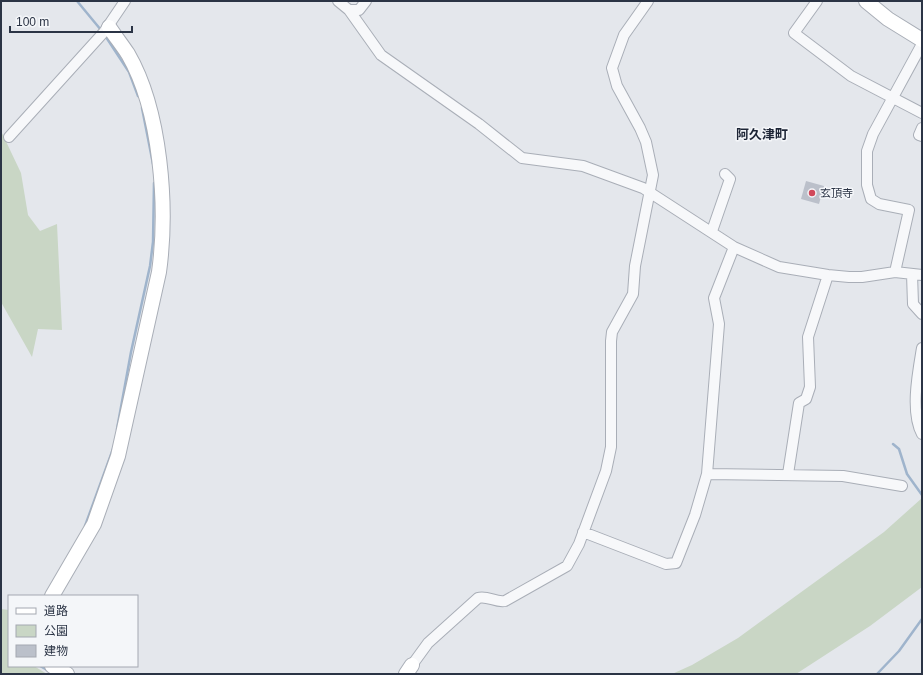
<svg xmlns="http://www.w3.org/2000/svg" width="923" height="675" font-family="Arial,'Noto Sans JP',sans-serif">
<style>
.green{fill:#c9d6c5}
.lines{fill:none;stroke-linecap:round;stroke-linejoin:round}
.stream{stroke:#9fb4cc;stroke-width:2.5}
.building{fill:#bbc0ca}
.street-casing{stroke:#a9aeb7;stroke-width:12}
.secondary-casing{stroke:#a9aeb7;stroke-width:16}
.street{stroke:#f7f8fa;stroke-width:10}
.secondary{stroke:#fff;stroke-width:14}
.poi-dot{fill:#d1495b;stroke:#f4f6f9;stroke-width:1.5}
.labels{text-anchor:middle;stroke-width:3;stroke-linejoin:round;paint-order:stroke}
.poi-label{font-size:11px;fill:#2b3445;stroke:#f4f6f9;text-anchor:start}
.quarter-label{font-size:13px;font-weight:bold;fill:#1d2536;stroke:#f4f6f9}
</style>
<rect width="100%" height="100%" fill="#e4e7ec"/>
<path class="green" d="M1,131L21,173L28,215L40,231L57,224L62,330L38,329L32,357L1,302Z
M922,498V587L870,626L796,674H672L692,665L738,638L884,532Z
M1,609L9,610V666H34L47,674H1Z"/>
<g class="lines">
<path class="stream" d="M77,1L101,30
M104,34L129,72L138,96
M142,108L153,164
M117,429L131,352L150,266L153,242L154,183
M893,444L899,449L907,474L922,495
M85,526L113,449
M40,666L49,671
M877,674L899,651L922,619"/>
</g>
<path class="building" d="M806,181L824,186L819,204L801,199Z"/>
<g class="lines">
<defs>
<path id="street" d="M338,1L349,10L381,55L479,124L522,158L583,166L643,188L734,247L779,267L828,275L849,277H862L895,272L922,275
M817,1L794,33L851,76L922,113
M349,10H359L366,1
M922,128L919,135L922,136
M9,137L104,32L125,1
M712,231L730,179L725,174
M895,272L909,210L879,204L871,199L867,185V151L873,134L922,44
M912,274L913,304L922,314
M922,348C918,372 910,412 922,434
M707,474L843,476L902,486
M788,474L799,403L806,399L810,387L808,337L828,275
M583,532L666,564L676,563L695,515L707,474L719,324L714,298L734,247
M412,665L428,643L478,598C487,595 496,603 505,601L567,566L579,544L606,471L611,447V341L612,332L633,294L635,266L653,175L646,142L640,128L617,86L612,68L624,35L648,1"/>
<path id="secondary" d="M866,1L888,19L922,40
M52,596L94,524L118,456L159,272C168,207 161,111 128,54C122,45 115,36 109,27
M52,666L67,674
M406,674L412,665"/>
</defs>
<use href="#street" class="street-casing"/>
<use href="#secondary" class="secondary-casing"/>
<use href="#street" class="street"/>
<use href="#secondary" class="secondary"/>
</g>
<circle class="poi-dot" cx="812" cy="193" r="4"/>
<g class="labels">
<g class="poi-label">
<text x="820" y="197">玄頂寺</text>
</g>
<g class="quarter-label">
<text x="762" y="139">阿久津町</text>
</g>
</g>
<rect width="923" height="675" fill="none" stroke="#2b3445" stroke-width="4"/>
<rect x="8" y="595" width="130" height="72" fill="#f4f6f9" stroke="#a4a8b1"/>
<rect x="16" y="608" width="20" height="6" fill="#ffffff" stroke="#a4a8b1"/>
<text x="44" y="615" font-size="12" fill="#2b3445">道路</text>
<rect x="16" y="625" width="20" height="12" fill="#c9d6c5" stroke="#a4a8b1"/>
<text x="44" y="635" font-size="12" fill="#2b3445">公園</text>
<rect x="16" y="645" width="20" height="12" fill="#bbc0ca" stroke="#a4a8b1"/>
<text x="44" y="655" font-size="12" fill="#2b3445">建物</text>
<path d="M10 26v6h122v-6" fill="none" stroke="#2b3445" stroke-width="2"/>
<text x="16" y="26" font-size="12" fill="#2b3445" stroke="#f4f6f9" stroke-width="3" paint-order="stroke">100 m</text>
</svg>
